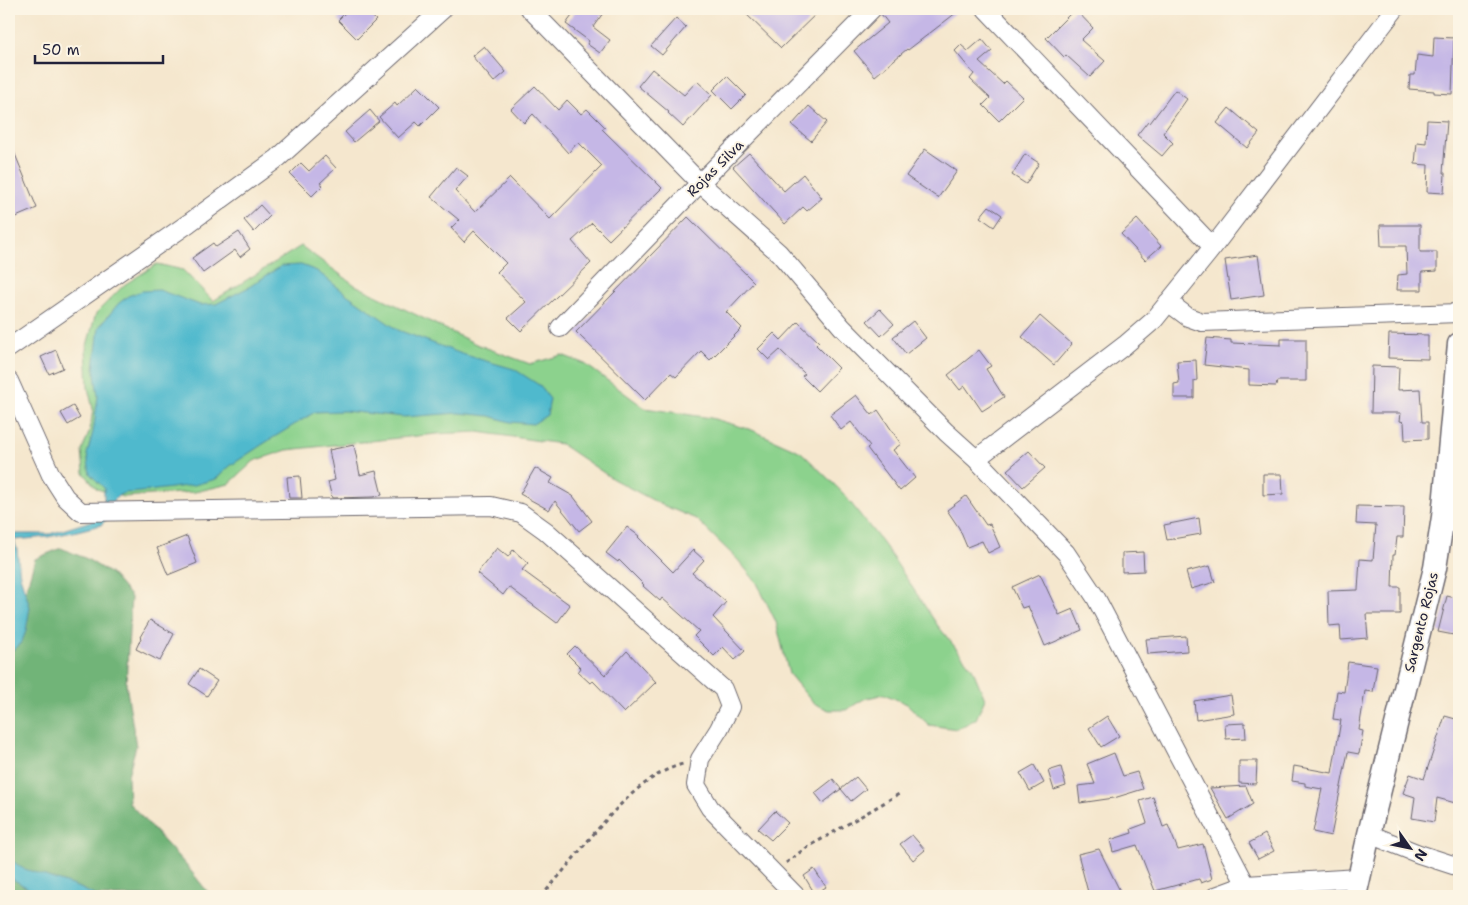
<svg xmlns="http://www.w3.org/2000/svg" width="1468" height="905" font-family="'Shantell Sans',sans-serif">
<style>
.green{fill:#8cd28d;stroke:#577a64}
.forest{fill:#71b478;stroke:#4a6b5a}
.water{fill:#50b9cd;stroke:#396e84}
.building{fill:#c5b7e6}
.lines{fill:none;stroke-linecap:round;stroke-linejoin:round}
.minor-casing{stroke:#6c676e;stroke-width:20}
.tertiary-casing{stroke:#6c676e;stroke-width:25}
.path{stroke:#6c676e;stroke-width:3;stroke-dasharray:4 4;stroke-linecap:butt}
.minor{stroke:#fff;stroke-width:18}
.tertiary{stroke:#fff;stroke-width:22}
.labels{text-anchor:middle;stroke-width:4;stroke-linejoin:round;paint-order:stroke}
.street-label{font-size:14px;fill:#22223b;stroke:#fcf5e5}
</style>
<rect width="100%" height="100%" fill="#fcf5e5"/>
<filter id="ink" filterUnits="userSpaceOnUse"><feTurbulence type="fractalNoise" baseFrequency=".02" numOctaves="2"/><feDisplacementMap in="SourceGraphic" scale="10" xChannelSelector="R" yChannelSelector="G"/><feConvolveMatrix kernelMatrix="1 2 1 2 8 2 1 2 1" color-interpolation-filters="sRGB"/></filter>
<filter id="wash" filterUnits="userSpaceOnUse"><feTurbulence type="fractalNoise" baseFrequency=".0096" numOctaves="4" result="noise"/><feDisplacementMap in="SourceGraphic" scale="20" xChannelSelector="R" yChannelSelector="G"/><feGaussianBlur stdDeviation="1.12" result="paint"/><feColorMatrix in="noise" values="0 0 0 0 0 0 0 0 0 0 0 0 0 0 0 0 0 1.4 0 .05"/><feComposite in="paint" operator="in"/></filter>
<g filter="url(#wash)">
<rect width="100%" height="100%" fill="#f5e7ce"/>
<path class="green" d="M301,246L355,285L476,344L530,364L562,355L585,364L645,408L711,418L752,430L801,452L842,492L885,546L938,626L972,668L985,699L976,719L957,729L929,725L907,704L884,694L864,699L846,710H829L813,703L789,674L776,622L757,583L738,560L696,519L660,504L613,479L561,444L478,432L436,434L287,450L254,461L229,484L195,492L123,497L97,489L84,473L82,451L90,430L93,409L88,388L86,349L96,313L124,285L157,264L183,270L213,301Z"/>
<path class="forest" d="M61,548L87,559L111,574L131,597L126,684L136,746L128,775L129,803L186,865L211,896H9V623L19,613L35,559Z"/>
<path class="water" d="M301,265L317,271L345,293L398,330L462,354L514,369L539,385L550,399L547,415L533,424L510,422L490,416L459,413L404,417L344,411L315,412L263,444L230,466L216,479L194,485L132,493C121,492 118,495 111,504H104V488L90,474L87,454L93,432L98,396L94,368L99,327L118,304L128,296L142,291L159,290L200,305L216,304L249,287L281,266Z
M108,518L101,525L73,532L48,537L14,540L17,549L20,576L30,607L26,631L21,644L9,653V635L12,625L13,615L9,595V523L12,534H50L97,519Z
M9,858L22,868L80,888L97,896H56L36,893L9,877Z"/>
<g id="blocks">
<path class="building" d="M349,9H364L376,20L357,39L338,20Z
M577,9H606L593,27L610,40L600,53L587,44L589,41L566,24Z
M741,9H821L781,48Z
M882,9H961L908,50L907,49L875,76L854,51L888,23L881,14Z
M1075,9L1093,28L1081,40L1105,61L1090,77L1066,55L1064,57L1046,38Z
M676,18L686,27L662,55L651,46Z
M1434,37L1454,38L1452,94L1434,93V91L1409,89L1410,75H1415L1417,55L1433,57Z
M982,39L992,51L979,62L1003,84L1006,81L1023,97L999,121L983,105L990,98L970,79L974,74L955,51L961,45L968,51Z
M484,46L506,72L494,82L472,56Z
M652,69L684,95L697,81L712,95L683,127L668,113L669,112L638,86Z
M727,76L746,95L732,109L713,90Z
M418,86L439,107L420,126L416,122L398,138L379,117L395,103L397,106Z
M535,86L558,110L567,100L581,114L587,109L605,127L602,129L662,188L609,240L592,223L572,241L591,263L521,331L508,318L526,302L497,272L506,263L474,231L464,242L451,228L459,220L431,197L456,167L468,176L455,191L475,212L510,178L550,219L602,166L578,142L568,153L533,114L524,123L511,109Z
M1175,90L1187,99L1163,133L1173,143L1162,156L1137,135L1148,121L1150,123Z
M809,106L827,122L811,141L792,125Z
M1229,108L1259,133L1247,148L1217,123Z
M370,110L379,121L354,142L345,132Z
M1427,120L1447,121L1443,173H1445L1444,193L1427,192L1428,165L1415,164L1417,142L1426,143Z
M9,142H10L37,208L9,220Z
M925,149L957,171L938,198L906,176Z
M749,153L784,191L803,174L822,198L807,211L803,207L785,224L733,167Z
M1025,154L1039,163L1026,184L1012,175Z
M325,156L336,168L320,183L323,185L312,196L290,174L301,163L309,171Z
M260,205L270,216L254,232L244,220Z
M989,206L1002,215L994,227L980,217Z
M688,217L754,282L726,312L742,328L710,360L701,351L676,377L671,373L645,400L576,332Z
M1137,219L1161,246L1145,260L1121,234Z
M1380,225H1420V252H1437V271L1422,272V290H1397L1398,275L1407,274L1406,246H1381Z
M239,232L250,249L240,257L235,250L203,273L192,258L213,243L216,247Z
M1258,255L1264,295L1231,300L1225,260Z
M880,309L894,324L881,336L867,321Z
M1040,316L1072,344L1054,365L1022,337Z
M913,321L926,338L906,354L893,337Z
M798,322L819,342L816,345L839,368L817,391L802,376L805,374L780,350L769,360L758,349L774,333L781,340Z
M1389,334L1428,335V359L1388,358Z
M1207,338L1231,340V343L1281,345V339H1306V381H1277L1276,386L1249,385V370L1204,365Z
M56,350L63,368L49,374L41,357Z
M979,350L991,366L986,369L1004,397L982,411L965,386L960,390L948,375Z
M1196,360L1197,380L1194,381V398H1174V384L1179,383L1177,361Z
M1372,366L1399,367L1398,390L1420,389L1422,422H1428V439L1405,440L1404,422L1400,421L1401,413H1371Z
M856,395L872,415L878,410L901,444L893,450L915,478L900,491L867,448L870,446L851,422L841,430L830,415Z
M73,406L80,418L68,425L61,413Z
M354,445L360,475L376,471L382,495L374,497L332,498L328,482L335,480L329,450Z
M1029,451L1045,468L1023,487L1007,470Z
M535,468L553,478L550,483L573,496L592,521L579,531L555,501L549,510L520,494Z
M1263,474H1282L1283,494L1263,495Z
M300,476L302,498H289L287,477Z
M966,496L986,525L990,524L1000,547L988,553L982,541L967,547L959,528L947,510Z
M1357,506L1404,507L1403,537H1397L1395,555H1393L1392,587H1400V614H1366L1368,638L1341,640L1340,625L1329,626L1328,591L1358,590L1360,559L1373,560L1376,525L1356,524Z
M1199,518L1201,534L1167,540L1164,525Z
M627,527L639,536L638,537L673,572L693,550L704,560L692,573L726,602L713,617L745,651L735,660L723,647L714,656L694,636L699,631L662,598L660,601L643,586L644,585L619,560L618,562L606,553Z
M187,536L197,563L168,575L157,548Z
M497,548L508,557L513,550L528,563L522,570L570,605L557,623L509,587L503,595L477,573Z
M1143,552L1144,571L1122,572V553Z
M1210,566L1215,582L1191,589L1186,572Z
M1040,574L1059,615L1073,609L1082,630L1045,646L1028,606L1022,608L1012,587Z
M1447,596L1459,599V636L1438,632Z
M150,620L174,634L160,661L136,649L141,638L140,637Z
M1186,636L1187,651L1148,654L1146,639Z
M575,646L605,675L627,651L656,682L624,713L593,681L590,683L578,672L581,668L567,654Z
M1348,662L1377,666L1373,692L1365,691L1359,730L1363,731L1359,754L1348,752L1331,836L1313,832L1322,789L1305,786V783L1292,781L1294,766L1332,773L1341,720L1333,719L1337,691L1344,692Z
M199,669L217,681L207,696L189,684Z
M1231,695L1234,714L1196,720L1194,701Z
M1107,716L1119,736L1101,747L1089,728Z
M1445,716L1459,720V804L1437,798L1434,822L1412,818L1415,797L1403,793L1410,774L1424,779Z
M1245,723L1246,738L1226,739L1225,724Z
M1114,753L1123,776L1137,772L1143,789L1114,798L1080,803L1078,786L1095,784L1087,764Z
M1239,761H1257L1256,784L1239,783Z
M1034,765L1044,783L1030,791L1020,773Z
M1061,767L1066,786L1054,790L1048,771Z
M856,777L866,789L851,801L841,789Z
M833,779L841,789L823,803L815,793Z
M1246,786L1253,804L1228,819L1210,788Z
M1153,797L1163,827L1168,825L1178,850L1203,844L1212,879L1201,883L1199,879L1155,891L1137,845L1113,852L1110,840L1132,833L1131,829L1147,823L1140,801Z
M775,811L788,823L771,840L758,829Z
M1265,834L1274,851L1258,859L1249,843Z
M912,835L925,850L913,860L900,844Z
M1099,849L1120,891L1110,896H1089L1078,854Z
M814,869L826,887L815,894L804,876Z"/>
</g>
</g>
<g filter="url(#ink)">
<use href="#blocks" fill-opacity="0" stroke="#6c676e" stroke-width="1"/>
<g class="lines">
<defs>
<path id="minor" d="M530,9L700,183L779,253L842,327L946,432L976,459L1066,553L1096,598L1246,885
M986,9L1213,247
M1168,302L1188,317L1202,322L1459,313
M560,328L700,183L872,9
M9,348L189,223L278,158L443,9
M9,381L51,475L65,497L81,512L491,506L521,513L546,531L723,689L730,707L719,729L700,759L696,785L710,808L796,896
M976,459L1125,345L1154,320L1213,247L1395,9
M1369,834L1419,854L1459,867
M1216,896L1246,885L1359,878"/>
<path id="tertiary" d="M1355,896L1369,834L1435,568L1443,517L1459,344"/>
</defs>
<use href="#minor" class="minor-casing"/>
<use href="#tertiary" class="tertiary-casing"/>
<path class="path" d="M786,863L803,850L899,794
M541,896C581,855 626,779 683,764"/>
<use href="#minor" class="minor"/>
<use href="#tertiary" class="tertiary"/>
</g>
</g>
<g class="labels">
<g class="street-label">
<text transform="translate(715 168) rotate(-45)" y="5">Rojas Silva</text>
<text transform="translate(1421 622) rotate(-76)" y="5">Sargento Rojas</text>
</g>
</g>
<rect width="1468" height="905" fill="none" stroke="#fcf5e5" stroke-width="30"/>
<g transform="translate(1410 848) rotate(123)" stroke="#fcf5e5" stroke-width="4" paint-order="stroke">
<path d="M0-4L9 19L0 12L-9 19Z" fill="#22223b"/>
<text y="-8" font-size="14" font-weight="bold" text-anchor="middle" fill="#22223b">N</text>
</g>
<path d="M35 55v8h128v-8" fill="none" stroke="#22223b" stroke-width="2.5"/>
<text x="42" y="55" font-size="15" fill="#22223b" stroke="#fcf5e5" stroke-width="4" paint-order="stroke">50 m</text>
</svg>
